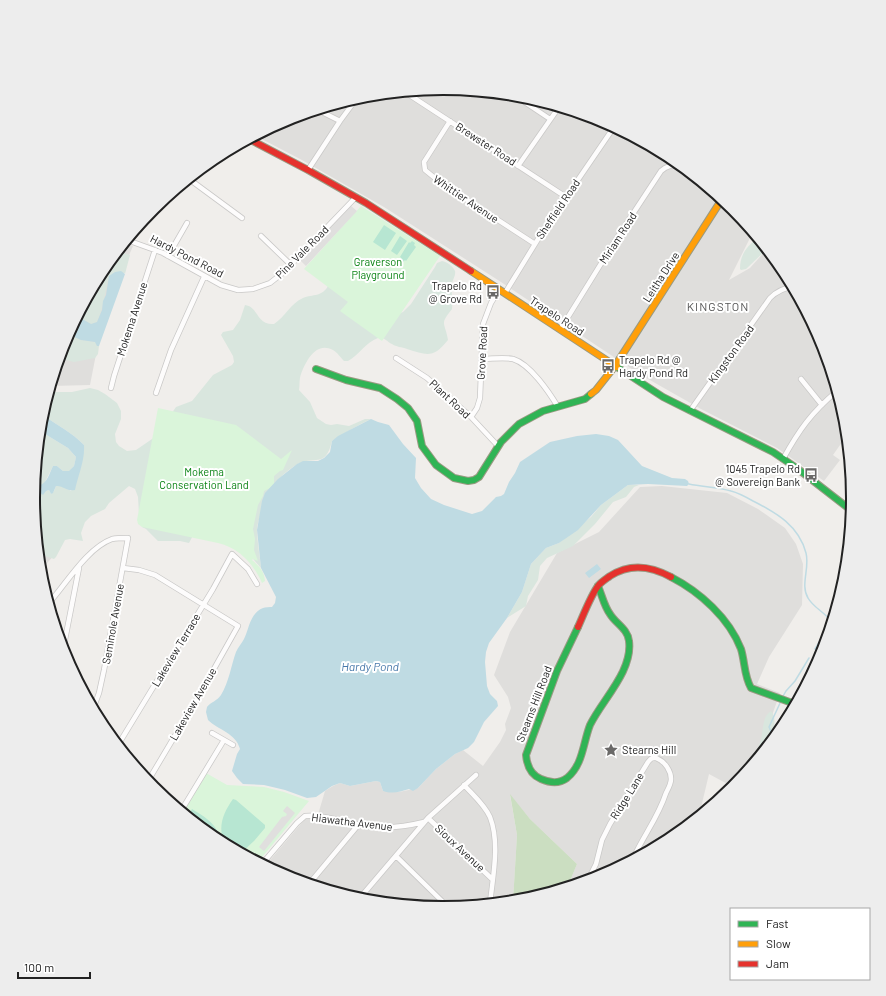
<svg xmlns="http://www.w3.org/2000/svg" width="886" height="996" font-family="Barlow,sans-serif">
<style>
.residential{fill:#dfdedc}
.forest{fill:#cbdec1}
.wetland{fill:#d9e6de}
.park{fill:#daf5da}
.pitch{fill:#b7e6d2}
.parking{fill:#e0dfde}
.water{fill:#bfdbe3}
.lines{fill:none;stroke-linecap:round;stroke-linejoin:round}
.stream{stroke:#bfdbe3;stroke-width:1.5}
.street-casing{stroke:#c9c8c7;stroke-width:6}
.fast-casing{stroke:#999a82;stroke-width:8}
.slow-casing{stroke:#999a82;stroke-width:8}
.jam-casing{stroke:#999a82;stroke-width:8}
.street{stroke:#fdfcfc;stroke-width:4.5}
.fast{stroke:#30b455;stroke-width:6}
.slow{stroke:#ff9f0a;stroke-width:6}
.jam{stroke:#e5322d;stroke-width:6}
.labels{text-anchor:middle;stroke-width:4;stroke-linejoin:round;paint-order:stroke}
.street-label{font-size:11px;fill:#222;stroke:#fff}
.park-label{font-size:11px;fill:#0c8416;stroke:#fff}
.poi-label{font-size:11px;fill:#222;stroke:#fff;text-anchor:end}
.neighbourhood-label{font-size:12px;letter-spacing:1px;fill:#555;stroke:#fff}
.water-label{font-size:12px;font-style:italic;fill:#4a7aab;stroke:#fff}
.rim{fill:none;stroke:#222;stroke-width:2}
</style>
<rect width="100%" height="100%" fill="#f0eeeb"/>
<path class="residential" d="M443,88L523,96L600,119L671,157L733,208L753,232L729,280L750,268L767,249L784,270L822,341L845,418L847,435L833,455L840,460L824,481L777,448L701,409L641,375L501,282L384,207L302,160L256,136L286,119L363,96Z
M124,243L133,246L127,260L98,344L90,385L51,386L64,341L102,270Z
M662,486L727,493L758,509L785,528L796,544L803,564L802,605L769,657L757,684L780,693L756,760L733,787L709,774L699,816L671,839L600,877L568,886L577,864L530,819L510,795L517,835L513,901L443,908L363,900L286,877L265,866L305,819L317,818L325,791L333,786L340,783L350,786L376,781L380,782L383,791L399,792L418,788L436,769L455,754L463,750L483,766L500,742L506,730L505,724L511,708L508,697L494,675L510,632L557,553L599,532L640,487Z
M37,538L56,553L40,571Z"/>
<path class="forest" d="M510,794L530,819L577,864L568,886L523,900L513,901L517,835Z"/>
<path class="wetland" d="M757,238L767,249L746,269L741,270L740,269C740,254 747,247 757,238Z
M118,251L130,255L125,274V273L109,276C105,292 104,307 97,322L91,324L77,316L102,270Z
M442,261C447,262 453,266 455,271C456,275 453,279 452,283C451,292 453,301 452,309C439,325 445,322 448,340C433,359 427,355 407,349C402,347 396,347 392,344C387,342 383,336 378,338C366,342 359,355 348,361H344C341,358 337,352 333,350C316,341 306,361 301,374C299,379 300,385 299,390L310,402L317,418L326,424L331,425L337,424L349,426L365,419H371C358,425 345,433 332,441C325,470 314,454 296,465C290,469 283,474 279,479C271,487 258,517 257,529C257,540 260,557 261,568L248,553L198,526L189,543L180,541H158L146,529L142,527L139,514L138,497L135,489L129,486L109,503L105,509L91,516L85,522L81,533L83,541L70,539L65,540L56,557L54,559L42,555L38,551L33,498L40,431L68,448L76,457L74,466L69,472L63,471L57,466H53L44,484L46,491L49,490L51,494L54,491L56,486L60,485L71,491L81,467L84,445C72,432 56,425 42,414L49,392H72L90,388L98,390L105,394L117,403L121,411V419L115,434L116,442L119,446L127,451L136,450L155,437L176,407L192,401L213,375L232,365L234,362L233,356L221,335L223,332L233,330L240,320L245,305C259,307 256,325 274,324C285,317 291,303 303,298C313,294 322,297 328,286L395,315L403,312L411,304L435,267L437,263Z
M68,334L81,340L96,342L97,346H99L98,354L95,358L74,362L59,358L64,341Z
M628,485H639L634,487L626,497L613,502L595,524L573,546L547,558L540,566L538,580L528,596L526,606L507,618L522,592L531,564L546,548L559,543L591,517L601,505Z
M771,711C778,718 773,735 769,744C765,753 748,770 741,778C739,765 756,755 760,743C764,733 761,717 771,711Z"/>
<path class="park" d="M361,206L440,256L382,341L340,311L348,302L304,269Z
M158,408L236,425L281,459L292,450L283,470L280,471L274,476V484L270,488L264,491L263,496L258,505L253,529L255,539L254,550L258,561L253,559L252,560C260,567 264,571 265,581L262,583C253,563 239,548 218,543L142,527L138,524L137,520Z
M206,773L227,785L264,787L284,792L309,801L258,862L215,839L183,813Z"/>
<path class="pitch" d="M384,225L396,233L385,250L373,242Z
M400,236L407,241L397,255L391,251Z
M412,241L415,243L414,245L416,247L406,261L405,260L403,262L399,260L401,257H400L409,242L410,243Z
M233,799L236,800L265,825V828L254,841L241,853L225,844C217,828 223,813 233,799Z
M192,809C205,817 218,824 221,842L215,839L188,816Z"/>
<path class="parking" d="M351,206L357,211L306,266L300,260Z
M287,806L295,813L264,851L259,847L282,817L286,816L287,814L283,811Z"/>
<path class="water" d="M121,271L125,274L99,346H97L95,342L81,340L68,334L77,316L91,324L97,322L102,310L103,301L106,295L109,276L115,272Z
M42,414C56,425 72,432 84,445C85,461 78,475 75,490C67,492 63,485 56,486L53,493L51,494L49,490L46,491L43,495L40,493L38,490L39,486C48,482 49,474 53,466H57L63,471H69L74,466L76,457L68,448L40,431Z
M371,419L378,422L389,425L403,444L416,458L415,478L421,488L431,499L444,505L472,514L482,511L496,497L501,496L504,494L509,482L515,473L520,462L550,442L577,436L596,434L609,436L618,440L642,466L672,478L685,479L688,481L689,484L687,486L648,484L628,485L601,505L578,530L559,543L546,548L531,564L522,592L507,618L489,643L486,652L485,662L487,686L490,694L497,701L498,706L484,722L474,742L468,748L455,754L436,769L418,788L413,791L409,789C400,792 392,794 383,791L380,782L376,781L350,786L340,783L332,786L316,797L307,798L285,790L264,785L243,784L237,778L232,771L237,754L240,749C236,733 218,730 208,720L206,712L207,707C211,702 217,701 221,695C229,682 231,666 236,652C238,647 242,643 244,639C249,629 250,613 263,608C265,607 270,607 272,607L275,603L276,597L261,568L257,530L262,501L265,493L278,479L297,464L303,461H318L324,458L330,452L332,441L338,436Z
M597,564L601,569L589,578L585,573Z"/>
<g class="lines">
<path class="stream" d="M689,484C703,487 717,487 731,491C739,493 746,497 753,501C777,513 799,526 806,553C810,568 800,585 808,598C813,607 824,612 830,620V624L815,649
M782,698L786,691L795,681L809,658
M772,740V734L769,727L781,701"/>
<defs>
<path id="street" d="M405,92L566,197
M514,95L550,119
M318,110L340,121
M450,121L424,162L425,170L441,183L535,244
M518,166L559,107
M308,170L340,121L357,98
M189,179L242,218
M191,181L194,174
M261,236L291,265
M127,240L163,253L221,285L238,290L253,289L270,283L284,272L356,197
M168,256L187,223
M505,293L543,231L614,127
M560,330L615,241L661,171L665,168L672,165L688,171
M396,358L427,378L471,417L498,446
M481,359C492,359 503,357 513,359C530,364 549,392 558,407
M801,379L822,405
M111,388L114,376L155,250
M156,393L171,350L204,277
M690,411L770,298C777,291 783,288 793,287
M471,417L477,408L480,398L483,324L491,303L499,290
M783,459C799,430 811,413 837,391
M123,568L139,570L155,575L238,626L201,692L148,781
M49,603C66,584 87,548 112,539C117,538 123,538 128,538L104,670L99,693L93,709
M63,650L79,568
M212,733L233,745
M118,745L213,589L232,554L248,569L257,584
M464,785C473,795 484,804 490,817C500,843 493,876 490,903
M181,811L224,740
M428,818L492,879
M396,856L448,907
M262,864L297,823L305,816C323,814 348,823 366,826C386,829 404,827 424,822
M588,880L596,864L602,840L610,824L648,762C651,758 654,756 658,759C665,762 671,771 671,779C671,784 668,789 666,793C658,818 643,836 633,859
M309,884L359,824
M359,899L428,818L476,775"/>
<path id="fast" d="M617,367L663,397L773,452L798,469L852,511
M316,369L346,380L380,388L397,399L408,408L417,421L422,446L436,465L454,478L468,481L474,480L479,477L501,442L519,424L543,411L585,399L591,394
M671,577C700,592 729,618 741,649C745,662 744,676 751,688L795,704
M578,627L557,671L526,755C527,766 531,775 541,779C550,783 559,784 567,778C583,765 583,743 590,725C602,700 633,671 629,641C628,629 615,623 610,614C604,606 602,595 598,586
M811,676L813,672"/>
<path id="slow" d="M471,271L617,367
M591,394L596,390L615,366L722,199"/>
<path id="jam" d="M249,139L308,170L366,203L471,271
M578,627C583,616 591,595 598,586C601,582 606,579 610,576C630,563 651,566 671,577"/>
</defs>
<use href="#street" class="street-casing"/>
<use href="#fast" class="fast-casing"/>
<use href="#slow" class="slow-casing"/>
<use href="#jam" class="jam-casing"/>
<use href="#street" class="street"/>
<use href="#fast" class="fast"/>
<use href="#slow" class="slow"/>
<use href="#jam" class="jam"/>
</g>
<defs>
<symbol id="bus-bare" viewBox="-9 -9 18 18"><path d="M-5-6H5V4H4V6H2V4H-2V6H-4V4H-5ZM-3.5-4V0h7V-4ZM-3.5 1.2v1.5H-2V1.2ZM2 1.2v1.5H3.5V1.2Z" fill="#6a6968" stroke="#fff" stroke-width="2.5" paint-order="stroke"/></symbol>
<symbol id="sight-bare" viewBox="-9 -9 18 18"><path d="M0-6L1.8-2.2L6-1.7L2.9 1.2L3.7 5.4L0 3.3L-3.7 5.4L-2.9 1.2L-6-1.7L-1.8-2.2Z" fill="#6a6968" stroke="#fff" stroke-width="2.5" paint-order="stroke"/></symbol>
</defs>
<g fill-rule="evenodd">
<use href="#bus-bare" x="483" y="282" width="20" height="20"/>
<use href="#bus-bare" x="598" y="356" width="20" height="20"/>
<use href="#bus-bare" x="801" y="465" width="20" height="20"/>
<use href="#sight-bare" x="601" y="740" width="20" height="20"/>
</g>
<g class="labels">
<g class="street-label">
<text transform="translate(486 144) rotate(33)" y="4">Brewster Road</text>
<text transform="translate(466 199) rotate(34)" y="4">Whittier Avenue</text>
<text transform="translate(558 209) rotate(-56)" y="4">Sheffield Road</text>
<text transform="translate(618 238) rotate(-57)" y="4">Miriam Road</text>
<text transform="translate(302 252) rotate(-45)" y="4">Pine Vale Road</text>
<text transform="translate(187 256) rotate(27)" y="4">Hardy Pond Road</text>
<text transform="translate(661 277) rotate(-57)" y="4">Leitha Drive</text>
<text transform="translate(557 316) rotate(33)" y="4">Trapelo Road</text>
<text transform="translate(132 319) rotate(-72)" y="4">Mokema Avenue</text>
<text transform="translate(482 353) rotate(-87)" y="4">Grove Road</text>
<text transform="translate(731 354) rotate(-54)" y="4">Kingston Road</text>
<text transform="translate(450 399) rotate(43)" y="4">Plant Road</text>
<text transform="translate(113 624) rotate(-80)" y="4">Seminole Avenue</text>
<text transform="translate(176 650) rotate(-59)" y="4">Lakeview Terrace</text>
<text transform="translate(193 704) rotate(-60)" y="4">Lakeview Avenue</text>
<text transform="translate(534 704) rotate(-69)" y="4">Stearns Hill Road</text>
<text transform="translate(627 796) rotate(-58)" y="4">Ridge Lane</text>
<text transform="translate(352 822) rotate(7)" y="4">Hiawatha Avenue</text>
<text transform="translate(460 848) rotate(43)" y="4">Sioux Avenue</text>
</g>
<g class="park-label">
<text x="378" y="266">Graverson<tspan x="378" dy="13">Playground</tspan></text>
<text x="204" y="476">Mokema<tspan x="204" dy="13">Conservation Land</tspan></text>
</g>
<g class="poi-label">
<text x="482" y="290">Trapelo Rd<tspan x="482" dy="13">@ Grove Rd</tspan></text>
<text x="619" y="364" text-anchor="start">Trapelo Rd @<tspan x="619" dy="13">Hardy Pond Rd</tspan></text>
<text x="800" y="473">1045 Trapelo Rd<tspan x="800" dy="13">@ Sovereign Bank</tspan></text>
<text x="622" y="754" text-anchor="start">Stearns Hill</text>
</g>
<g class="neighbourhood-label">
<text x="718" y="311">KINGSTON</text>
</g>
<g class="water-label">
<text x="370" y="671">Hardy Pond</text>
</g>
</g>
<path d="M0 0H886V996H0ZM40 498a403 403 0 1 1 806 0a403 403 0 1 1-806 0Z" fill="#ededed" fill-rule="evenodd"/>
<path class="rim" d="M40 498a403 403 0 1 1 806 0a403 403 0 1 1-806 0Z"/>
<rect x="730" y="908" width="140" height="72" fill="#ffffff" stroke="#a7a7a7"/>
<rect x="738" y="921" width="20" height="6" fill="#30b455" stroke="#a7a7a7"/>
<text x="766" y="928" font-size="12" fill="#222222">Fast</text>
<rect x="738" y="941" width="20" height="6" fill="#ff9f0a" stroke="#a7a7a7"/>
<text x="766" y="948" font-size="12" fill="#222222">Slow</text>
<rect x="738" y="961" width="20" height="6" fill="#e5322d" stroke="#a7a7a7"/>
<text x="766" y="968" font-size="12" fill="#222222">Jam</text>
<path d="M18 972v6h72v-6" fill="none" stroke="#222222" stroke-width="2"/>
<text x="24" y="972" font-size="12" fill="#222222" stroke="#ffffff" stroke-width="3" paint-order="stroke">100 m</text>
</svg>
